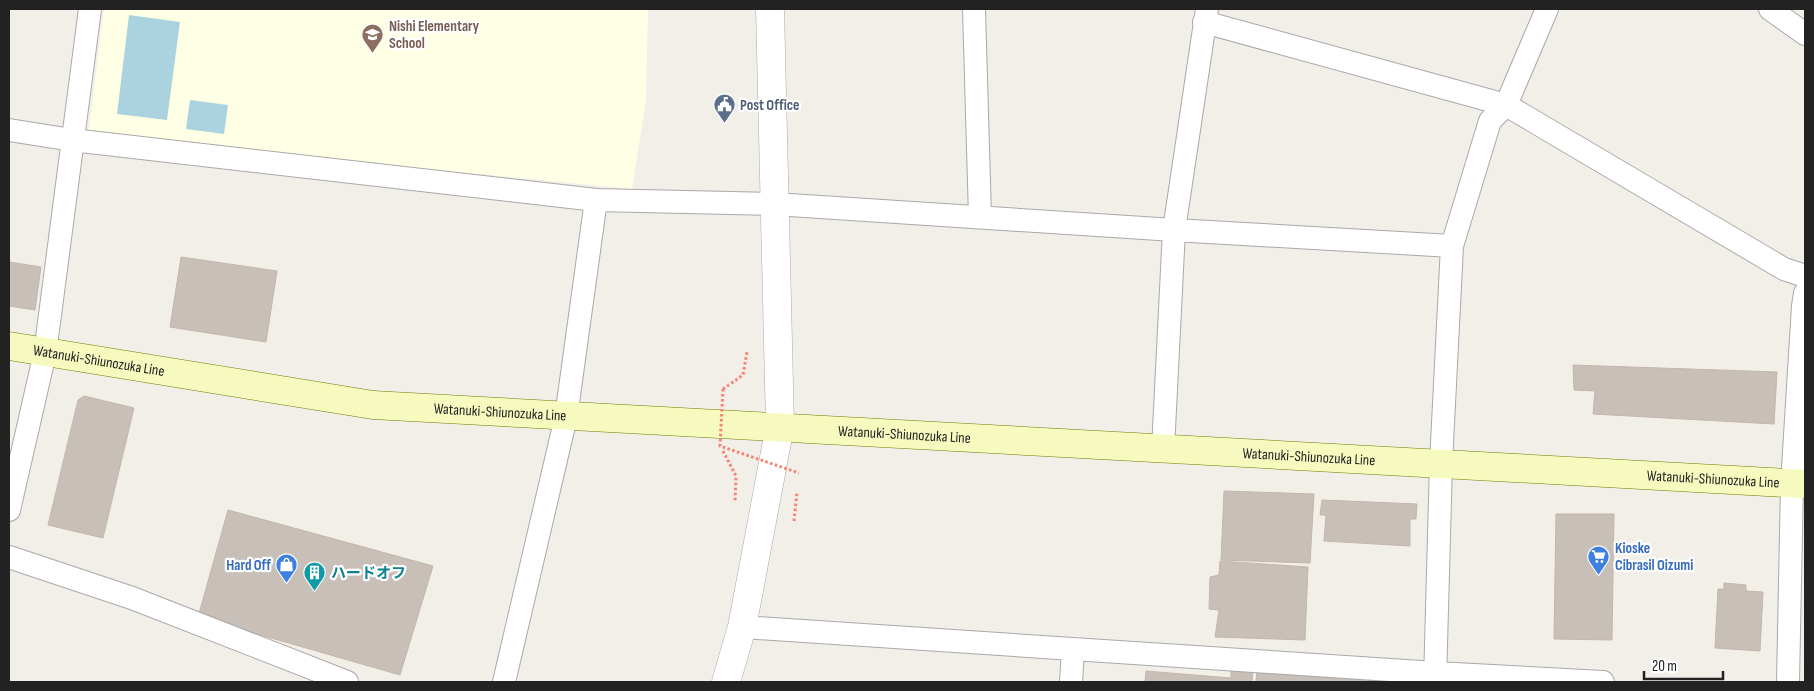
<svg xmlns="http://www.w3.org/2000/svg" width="1814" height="691" font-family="'Sofia Sans Condensed','Noto Sans JP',sans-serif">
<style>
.education{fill:#ffffe5}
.water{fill:#aad3df}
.building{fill:#c7bfb8;stroke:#c4b6ab}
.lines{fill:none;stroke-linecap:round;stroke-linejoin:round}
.minor-casing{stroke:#a9a9a9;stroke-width:24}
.tertiary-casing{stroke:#a9a9a9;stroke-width:29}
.secondary-casing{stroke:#707d05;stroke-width:29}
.path{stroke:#fa8072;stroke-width:3;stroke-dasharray:2.5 2.5;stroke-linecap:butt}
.minor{stroke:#fff;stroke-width:22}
.tertiary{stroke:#fff;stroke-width:28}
.secondary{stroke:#f7fabf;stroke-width:28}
.path-bridge{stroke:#fa8072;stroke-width:3;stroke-dasharray:2.5 2.5;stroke-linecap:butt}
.labels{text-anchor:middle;stroke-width:4.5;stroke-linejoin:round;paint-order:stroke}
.education-label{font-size:15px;font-weight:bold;fill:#785e54;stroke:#fff;text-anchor:start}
.service-label{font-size:15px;font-weight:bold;fill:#4e5e75;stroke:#fff;text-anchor:start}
.street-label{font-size:15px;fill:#222;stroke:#fff}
.shop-label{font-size:15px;font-weight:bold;fill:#366cbe;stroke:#fff;text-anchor:start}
.culture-label{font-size:15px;font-weight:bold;fill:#0d838f;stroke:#fff;text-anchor:start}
</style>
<rect width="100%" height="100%" fill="#f2efe9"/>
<path class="education" d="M104,9H648L646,99L632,189L88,135Z"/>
<path class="water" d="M129,15L180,22L167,120L117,114Z
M190,100L228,105L224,134L186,129Z"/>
<path class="building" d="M181,257L277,271L266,342L170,327Z
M9,262L41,267L35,310L9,306Z
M1573,365L1777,372L1774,424L1593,414L1595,391L1574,390Z
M84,396L134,408L103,538L48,525L78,400Z
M1224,491L1314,494L1310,563L1221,560Z
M1322,500L1417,504L1416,519H1410V546L1324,541L1326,515H1320Z
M228,510L433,566L400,675L198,617Z
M1556,514H1614L1612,640L1554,639Z
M1220,561L1308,567L1305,640L1215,637L1219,610L1209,609L1210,577L1219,575Z
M1724,583L1746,585V591L1763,592L1760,651L1715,648L1718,589H1724Z
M1253,668L1252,682H1145L1146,671L1231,678V669Z
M1257,670L1407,682H1256Z"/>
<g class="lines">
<defs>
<path id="minor" d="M974,9L980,217
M1770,9L1805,34
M1204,22L1506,105L1784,269L1805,276
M9,130L72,140L596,200L774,204L1174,230L1452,246
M1163,449L1174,230L1207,9
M9,510L45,353L90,9
M9,557L132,598L347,682
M742,627L1436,673L1603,682
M504,682L566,417L596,200
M1071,682L1073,649
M1435,682L1441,463L1452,246L1490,121L1506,105L1547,9
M1788,682L1792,484L1803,306L1805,293"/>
<path id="tertiary" d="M726,682L742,627L780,426L770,9"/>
<g id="secondary">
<path id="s1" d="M9,346L373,405L1805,484"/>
</g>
</defs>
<use href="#minor" class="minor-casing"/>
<use href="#tertiary" class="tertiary-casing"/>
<use href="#secondary" class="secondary-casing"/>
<path class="path" d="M723,389L743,375L747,352
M723,451L736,476L735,502
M794,521L797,492"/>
<use href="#minor" class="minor"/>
<use href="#tertiary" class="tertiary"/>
<use href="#secondary" class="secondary"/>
<path class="path-bridge" d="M723,389L720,446L799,473"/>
</g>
<defs>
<symbol id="school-pin" viewBox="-11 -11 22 30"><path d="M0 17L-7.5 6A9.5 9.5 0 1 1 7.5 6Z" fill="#8d6e63" stroke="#fff"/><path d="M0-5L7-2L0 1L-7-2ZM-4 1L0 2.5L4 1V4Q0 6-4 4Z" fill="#fff"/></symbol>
<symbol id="civic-pin" viewBox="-11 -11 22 30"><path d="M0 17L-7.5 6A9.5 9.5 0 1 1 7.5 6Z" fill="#5c6f8a" stroke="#fff"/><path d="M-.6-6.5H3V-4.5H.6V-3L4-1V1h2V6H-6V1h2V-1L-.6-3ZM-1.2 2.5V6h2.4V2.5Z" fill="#fff"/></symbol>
<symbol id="supermarket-pin" viewBox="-11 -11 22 30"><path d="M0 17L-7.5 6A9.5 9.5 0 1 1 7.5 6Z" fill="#3f7fe0" stroke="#fff"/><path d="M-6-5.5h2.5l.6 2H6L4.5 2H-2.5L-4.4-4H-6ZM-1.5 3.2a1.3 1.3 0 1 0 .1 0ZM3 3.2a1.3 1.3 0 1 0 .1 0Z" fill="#fff"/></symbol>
<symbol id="shop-pin" viewBox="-11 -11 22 30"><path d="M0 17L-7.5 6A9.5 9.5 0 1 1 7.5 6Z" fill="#3f7fe0" stroke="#fff"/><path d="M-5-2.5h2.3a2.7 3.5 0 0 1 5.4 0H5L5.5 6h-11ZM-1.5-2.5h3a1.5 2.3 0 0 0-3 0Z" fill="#fff"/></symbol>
<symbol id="building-pin" viewBox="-11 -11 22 30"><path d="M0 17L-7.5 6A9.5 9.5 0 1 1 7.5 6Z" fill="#0f9aa8" stroke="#fff"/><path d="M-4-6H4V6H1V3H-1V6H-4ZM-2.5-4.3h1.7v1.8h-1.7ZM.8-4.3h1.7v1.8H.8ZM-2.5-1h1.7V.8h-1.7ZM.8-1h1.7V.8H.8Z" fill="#fff"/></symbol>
</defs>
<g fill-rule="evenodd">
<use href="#school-pin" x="360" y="22" width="25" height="34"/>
<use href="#civic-pin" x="712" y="92" width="25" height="34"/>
<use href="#supermarket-pin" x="1586" y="544" width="25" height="34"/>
<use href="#shop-pin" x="274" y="552" width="25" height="34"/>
<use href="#building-pin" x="302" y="560" width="25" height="34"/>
</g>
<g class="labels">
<g class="education-label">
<text x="389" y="31">Nishi Elementary<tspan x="389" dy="17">School</tspan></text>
</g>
<g class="service-label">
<text x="740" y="110">Post Office</text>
</g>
<g class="street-label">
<text dy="5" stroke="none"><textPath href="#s1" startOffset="91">Watanuki-Shiunozuka Line</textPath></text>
<text dy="5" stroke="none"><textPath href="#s1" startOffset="496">Watanuki-Shiunozuka Line</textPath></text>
<text dy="5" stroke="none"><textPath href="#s1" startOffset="901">Watanuki-Shiunozuka Line</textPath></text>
<text dy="5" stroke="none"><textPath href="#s1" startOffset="1306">Watanuki-Shiunozuka Line</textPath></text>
<text dy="5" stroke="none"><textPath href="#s1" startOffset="1711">Watanuki-Shiunozuka Line</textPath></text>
</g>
<g class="shop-label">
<text x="1615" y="553">Kioske<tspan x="1615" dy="17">Cibrasil Oizumi</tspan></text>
<text x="271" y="570" text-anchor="end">Hard Off</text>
</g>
<g class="culture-label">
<text x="331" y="578">ハードオフ</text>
</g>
</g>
<rect width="1814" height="691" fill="none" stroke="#222222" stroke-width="20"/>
<path d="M1644 671v8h79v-8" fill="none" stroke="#222222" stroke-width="2.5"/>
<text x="1652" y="671" font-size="15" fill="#222222" stroke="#ffffff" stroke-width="4" paint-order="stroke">20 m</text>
</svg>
